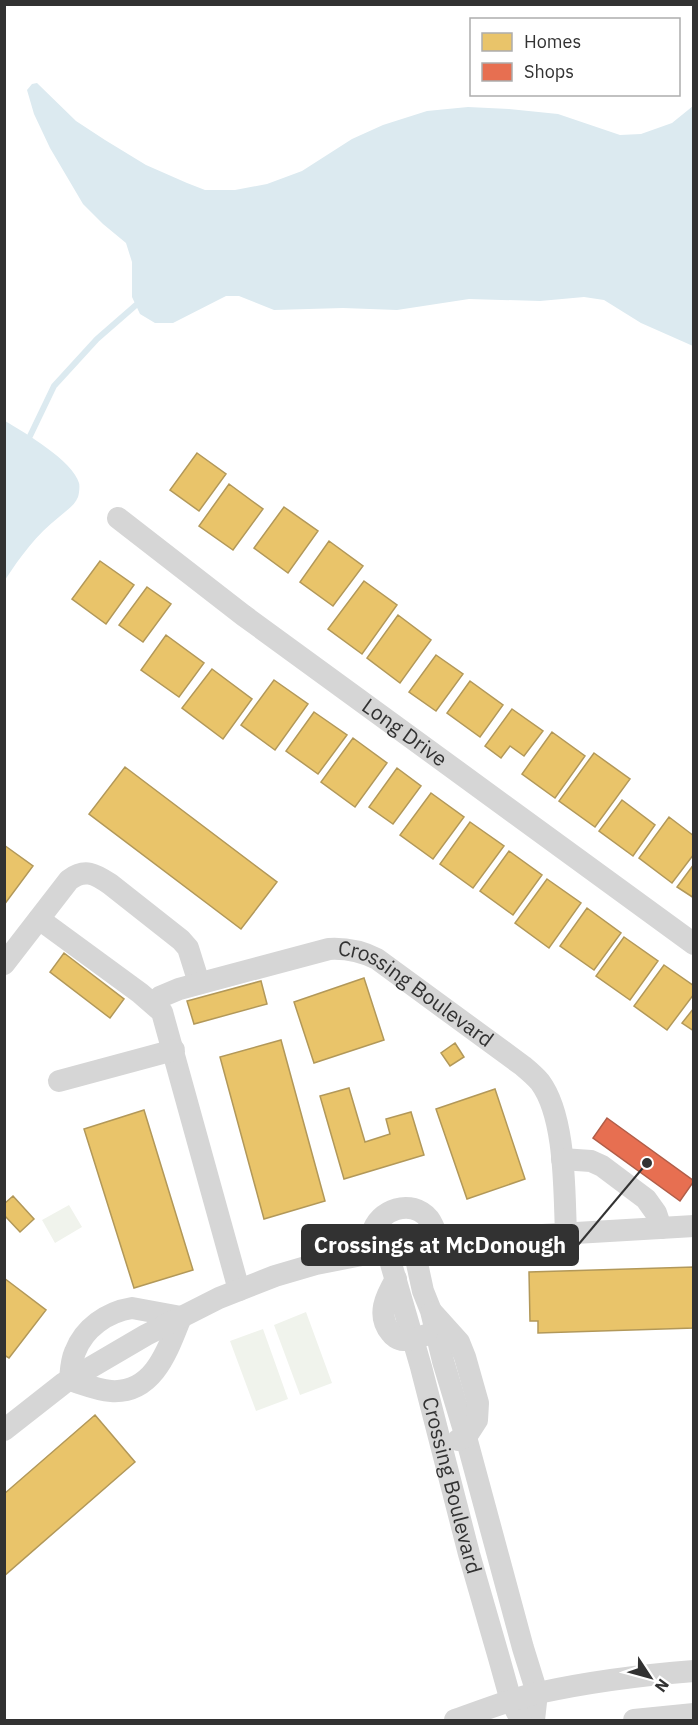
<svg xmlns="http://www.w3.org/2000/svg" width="698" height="1725" font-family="'IBM Plex Sans',sans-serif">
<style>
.green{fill:#f0f3ec}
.water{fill:#dceaf0}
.homes{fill:#e9c46a;stroke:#b29859;stroke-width:1.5}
.shops{fill:#e76f51;stroke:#b15d48;stroke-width:1.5}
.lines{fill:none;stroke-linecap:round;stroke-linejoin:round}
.stream{stroke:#dceaf0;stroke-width:6}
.minor{stroke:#d6d6d6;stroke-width:22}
.labels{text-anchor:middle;stroke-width:6;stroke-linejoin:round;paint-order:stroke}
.street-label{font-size:21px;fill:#323232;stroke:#fff}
.leader{fill:none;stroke:#323232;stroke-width:2}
.callout-dot{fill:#323232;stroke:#fff;stroke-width:2}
.callout{fill:#323232;stroke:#323232;stroke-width:2}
.callout-label{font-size:22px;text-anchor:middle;font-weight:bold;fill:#fff}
</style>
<rect width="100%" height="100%" fill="#fff"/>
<path class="green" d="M69,1205L82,1227L55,1243L42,1220Z
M306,1312L332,1383L300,1395L274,1325Z
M263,1329L288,1399L256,1411L230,1341Z"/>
<path class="water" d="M37,83L76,121L105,140L146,165L187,183L205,190H235L267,184L302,171L352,139L383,125L427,111L468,107L509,109L558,114L620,135L641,134L672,123L693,106V346L641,323L604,300L584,297L540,301L469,299L397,310L343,308L274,310L239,296H226L173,323H155L140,314L132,297V262L126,243L103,224L83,204L50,148L34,114L27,90L32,84Z
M5,421C24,432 73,461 79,483C80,486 79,494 78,497C75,505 66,511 59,517C37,534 20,557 5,580Z"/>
<path class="homes" d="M197,453L226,474L199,511L170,490Z
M229,484L263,509L233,550L199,526Z
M284,507L318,531L288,573L254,548Z
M329,541L363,566L333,606L300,582Z
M100,561L134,585L106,624L72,599Z
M364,581L397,605L362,654L328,629Z
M147,587L171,604L143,642L119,625Z
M398,615L431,640L400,683L367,658Z
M166,635L204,663L179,697L141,670Z
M436,655L463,674L436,711L409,692Z
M212,669L252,699L223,739L182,708Z
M274,680L308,704L275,750L241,725Z
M470,681L503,705L480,737L447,713Z
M512,709L543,731L524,756L510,746L501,758L485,746Z
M314,712L347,735L318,774L286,751Z
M552,732L585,756L555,798L522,774Z
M353,738L387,763L355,807L321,782Z
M594,753L630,779L595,827L559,801Z
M125,767L277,882L241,929L89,814Z
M397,768L421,786L393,824L369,807Z
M431,793L464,817L433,859L400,835Z
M622,800L655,825L633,856L599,831Z
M669,817L694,836V854L672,883L639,858Z
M470,822L504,846L473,888L440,864Z
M4,845L33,866L4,905Z
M509,851L542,875L513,915L480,891Z
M694,864V898L677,887Z
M547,879L581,903L549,948L515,923Z
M587,908L621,933L594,970L560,946Z
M624,937L658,961L630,1000L596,976Z
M64,953L124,999L110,1018L50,972Z
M664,965L694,986V994L667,1030L634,1006Z
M364,978L384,1040L314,1063L294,1002Z
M261,981L267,1004L194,1024L187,1001Z
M694,1008V1031L682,1023Z
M281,1040L325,1201L264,1219L220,1057Z
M455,1043L464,1057L450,1066L441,1053Z
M349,1088L365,1142L390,1134L386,1119L411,1112L424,1155L344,1179L320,1096Z
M495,1089L525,1179L467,1199L436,1109Z
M144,1110L193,1270L134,1288L84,1129Z
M13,1196L34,1219L20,1232L4,1215V1204Z
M694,1267V1328L538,1333V1321H530L529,1272Z
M4,1278L46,1310L9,1358L4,1355Z
M95,1415L135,1462L4,1576V1494Z"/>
<path class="shops" d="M607,1118L694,1181L680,1201L593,1138Z"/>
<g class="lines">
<path class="stream" d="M30,436L54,386L97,339L136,305"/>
<g class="minor">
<path id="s1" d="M118,518L243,615L694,944"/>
<path d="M39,919L140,993L162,1012L239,1290"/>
<path d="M4,964L69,880C85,868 95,874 110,884L181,940L188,948L199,983"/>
<path id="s2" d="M153,1003L160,997L179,989L329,949C347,948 361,951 377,959L523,1066C529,1071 535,1076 540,1082C566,1117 564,1191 566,1233"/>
<path d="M59,1081L174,1050"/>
<path d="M562,1159L591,1161L602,1166L646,1199L656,1213L661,1228"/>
<path d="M413,1245L423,1291L431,1311L443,1361L466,1437L523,1648L537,1693L534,1720"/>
<path id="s3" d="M387,1250L421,1367L469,1554L499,1658L511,1701L521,1720"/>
<path d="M373,1253C372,1247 371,1240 372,1234C378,1209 412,1198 429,1219C434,1226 436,1234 439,1241"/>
<path d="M396,1279C386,1296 376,1315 391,1333C393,1336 398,1340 403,1340C410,1341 419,1337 426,1335"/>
<path d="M132,1308L181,1317C168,1349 154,1394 111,1391C97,1390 83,1384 70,1380C71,1370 71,1361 75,1352C84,1328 107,1312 132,1308Z"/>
<path d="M432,1312L459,1342L465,1357L478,1403L477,1420L466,1437L458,1440"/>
<path d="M4,1430L64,1383L146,1335L219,1298L275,1276L316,1264L387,1250L439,1241L694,1226"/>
<path d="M455,1720C482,1711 510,1699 538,1693C589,1682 642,1675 694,1671"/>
<path d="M634,1720L694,1714"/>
</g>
</g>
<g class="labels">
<g class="street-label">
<text dy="7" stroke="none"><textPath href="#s1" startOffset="358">Long Drive</textPath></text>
<text dy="7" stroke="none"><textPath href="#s2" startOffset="285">Crossing Boulevard</textPath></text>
<text dy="7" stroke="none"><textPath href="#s3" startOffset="244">Crossing Boulevard</textPath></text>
</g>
</g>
<path class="leader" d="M647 1163L578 1245"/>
<circle class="callout-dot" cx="647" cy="1163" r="6"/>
<rect class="callout" x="302" y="1225" width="276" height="40" rx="6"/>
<g class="callout-label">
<text x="440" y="1253">Crossings at McDonough</text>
</g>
<rect width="698" height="1725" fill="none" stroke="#323232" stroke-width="12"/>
<rect x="470" y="18" width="210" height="78" fill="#ffffff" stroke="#adadad" stroke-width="1.5"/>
<rect x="482" y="33" width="30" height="18" fill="#e9c46a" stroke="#adadad" stroke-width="1.5"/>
<text x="524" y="48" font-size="18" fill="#323232">Homes</text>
<rect x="482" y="63" width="30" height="18" fill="#e76f51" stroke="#adadad" stroke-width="1.5"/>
<text x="524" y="78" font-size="18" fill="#323232">Shops</text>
<g transform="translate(650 1677) rotate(126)" stroke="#ffffff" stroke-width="4.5" paint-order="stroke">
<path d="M0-4.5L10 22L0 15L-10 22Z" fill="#323232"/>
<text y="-9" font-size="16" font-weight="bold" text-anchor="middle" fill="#323232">N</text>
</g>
</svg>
